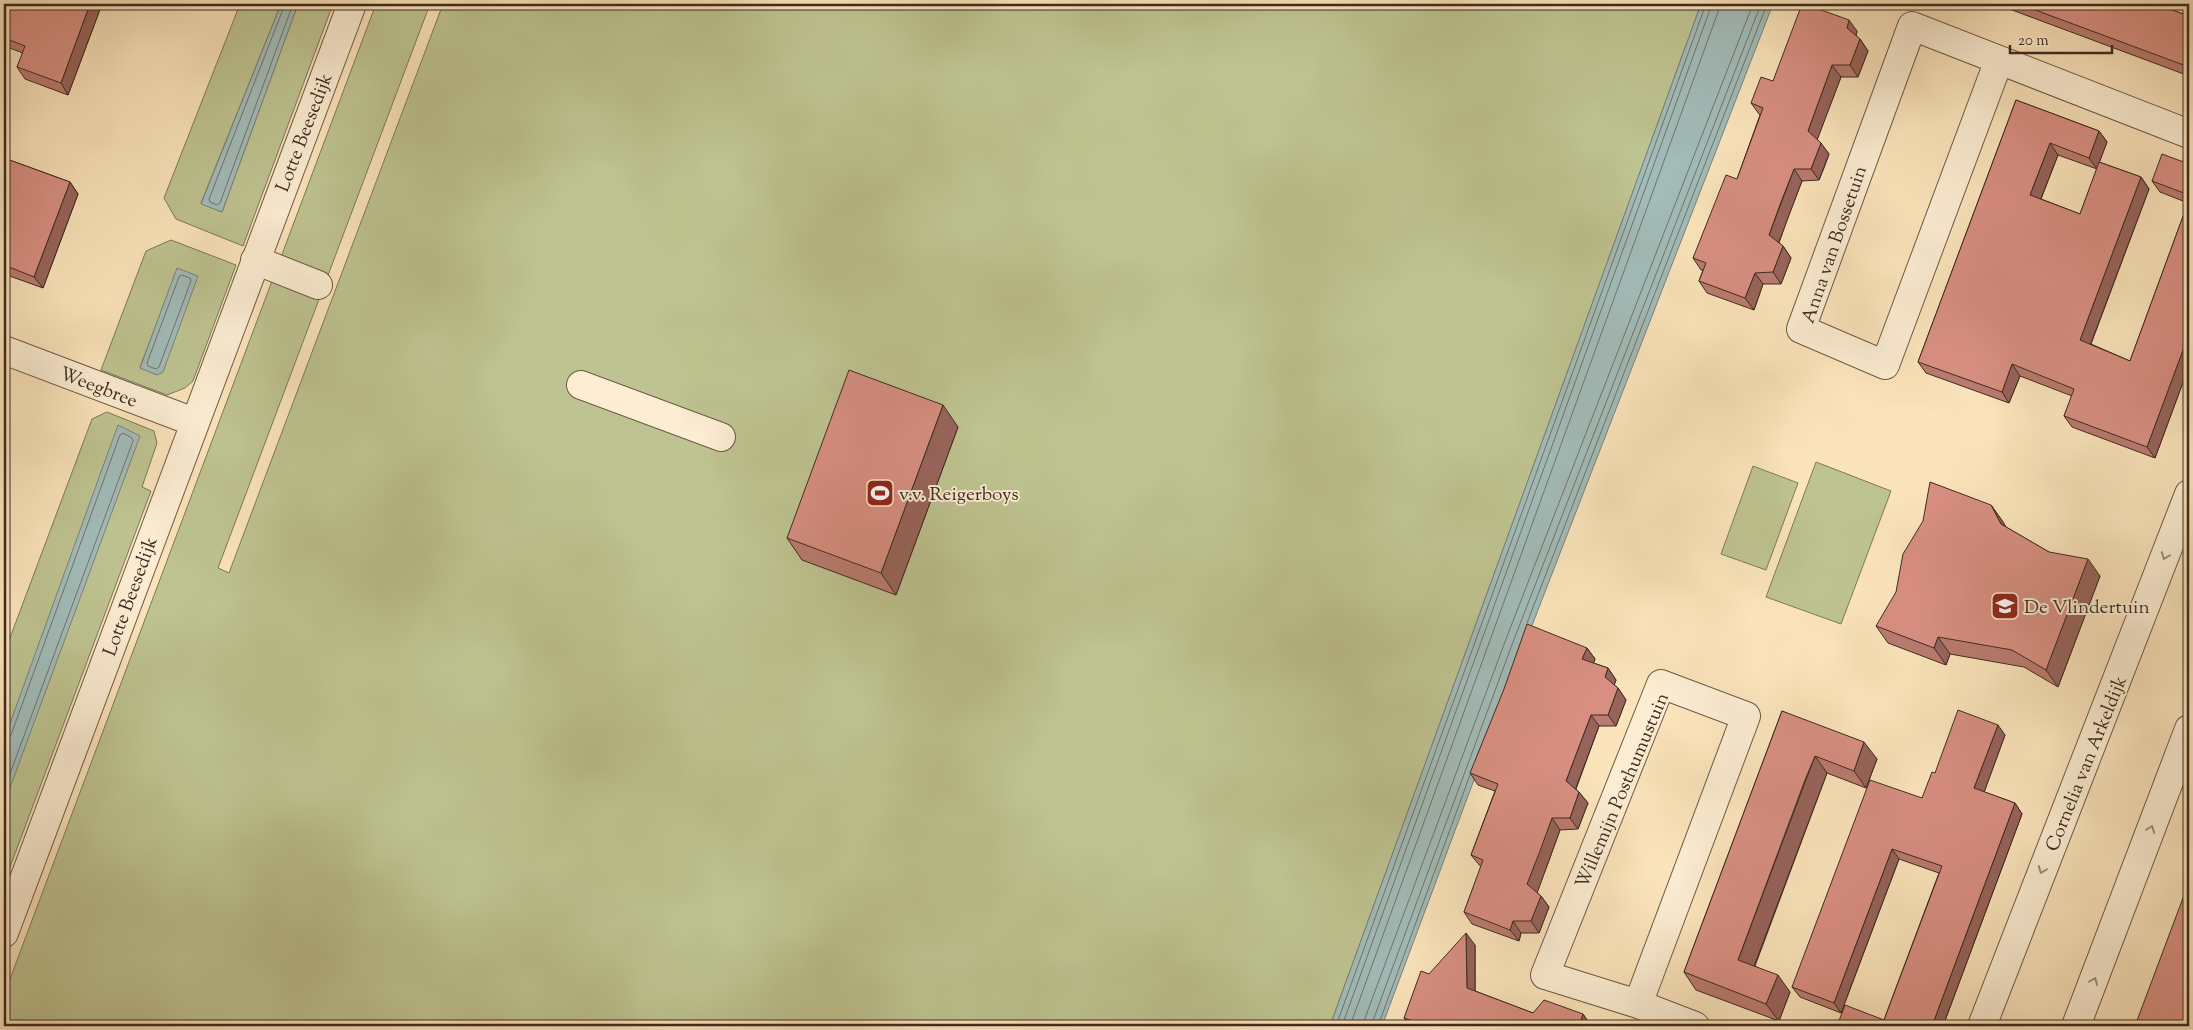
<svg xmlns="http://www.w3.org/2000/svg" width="2193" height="1030" font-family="'Sorts Mill Goudy',serif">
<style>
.green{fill:#bec491;stroke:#7e7858;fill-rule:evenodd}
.water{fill:#a2bcb9;stroke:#7a827c}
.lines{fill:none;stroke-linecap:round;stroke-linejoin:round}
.shore{stroke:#70746c;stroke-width:1}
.minor-casing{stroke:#6e5947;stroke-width:30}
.minor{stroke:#fcedd3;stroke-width:28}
.wall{fill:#ba7b70;stroke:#3f2b20;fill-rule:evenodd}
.shaded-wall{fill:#97645b;stroke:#3f2b20}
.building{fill:#d88f82;stroke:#3f2b20}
.oneway{stroke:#9e8c7a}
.labels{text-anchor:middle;stroke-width:4;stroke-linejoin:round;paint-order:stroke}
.street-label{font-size:19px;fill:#3f2b20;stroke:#fcedd3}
.poi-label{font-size:19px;fill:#3f2b20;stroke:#fcedd3;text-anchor:start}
</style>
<rect width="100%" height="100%" fill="#fbe4bb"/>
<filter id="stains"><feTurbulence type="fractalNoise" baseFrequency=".004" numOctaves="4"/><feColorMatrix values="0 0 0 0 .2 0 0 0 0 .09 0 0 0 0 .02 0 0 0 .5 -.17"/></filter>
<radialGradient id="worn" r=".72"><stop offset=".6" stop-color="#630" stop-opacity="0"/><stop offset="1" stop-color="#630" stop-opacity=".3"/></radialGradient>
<path class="green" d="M240,4H281L201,203L222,212L298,4H333L243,246L176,219L164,198Z
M376,4H430L218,568L229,573L443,4H1701L1330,1026H4V995Z
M171,240L236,265L193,381L185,388L167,395L101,370L146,251ZM178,268L157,375L140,367Z
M107,412L154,431L157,443L142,487L151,491L4,883V654L92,419Z
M1816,462L1891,491L1841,624L1766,597Z
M1753,466L1798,483L1766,570L1721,554Z"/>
<path class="water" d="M281,4H298L222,212L201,204Z
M1701,4H1773L1524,646L1382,1026H1330Z
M177,268L198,276L163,372L157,375L140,368Z
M118,425L140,436L4,804V740Z"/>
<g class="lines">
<path class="shore" d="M285,4L209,199L210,202L217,205L220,203L293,4
M182,275L190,278L191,281L159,367L156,369L148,366L147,363L179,277Z
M1527,623L1767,4
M4,739L11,735L120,435L123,433L132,438L133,441L4,790
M1336,1026L1706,4
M1342,1026L1712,4
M1350,1026L1718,12L1719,4
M1364,1026L1365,1018L1506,639L1753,4
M1371,1026L1513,642L1761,4
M1378,1026L1470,775"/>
<defs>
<path id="minor" d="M1999,60L1885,365L1801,329L1912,26L2189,134
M255,260L318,285
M4,350L194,422
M581,385L721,437
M4,933L352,4
M1638,1004L1746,716L1661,684L1545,975L1638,1004L1695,1026
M1982,1026L2189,494
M2076,1026L2189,729"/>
</defs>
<use href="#minor" class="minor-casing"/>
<use href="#minor" class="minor"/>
</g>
<path class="wall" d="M4,4H102L68,95L25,79L17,67L23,53L4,46Z
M1996,4H2155L2189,16V76Z
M1857,31L1856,36L1860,39L1868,51L1858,77H1841L1817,139L1829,154L1824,168L1819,180L1802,181L1789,214L1779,243L1783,246L1791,258L1781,284H1763L1754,310L1707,293L1699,281L1703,270H1701L1693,258L1737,179L1760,115L1759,114L1751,103L1773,81Z
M2016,100L2099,131L2107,142L2099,162L2141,177L2149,189L2091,344L2130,361L2188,203L2160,192L2152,181L2189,164V366L2155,458L2072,427L2064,416L2072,396L2020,376L2009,403L1926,373L1918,362ZM2058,155L2097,169L2080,214L2041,199Z
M4,158L70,182L78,194L43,288L4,274Z
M958,427L896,595L802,560L787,538Z
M1991,505L2003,522L2006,527L2049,552L2100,576L2058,687L2024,667L1950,654L1946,665L1888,643L1876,626Z
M1587,648L1595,659L1593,663L1608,668L1616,680L1614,685L1618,688L1626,700L1616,726H1599L1576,789L1588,803L1578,829L1560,830L1548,863L1537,892L1541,896L1549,907L1539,933H1521L1519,941L1472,924L1464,912L1481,867L1471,855L1495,791L1478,785L1470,773Z
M1782,711L1877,759L1866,788L1827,773L1755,966L1790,992L1779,1021L1696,990L1684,972Z
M2005,735L1984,792L2015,803L2022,814L1943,1026H1837L1884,1020L1939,873L1899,859L1841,1013L1800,997L1792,987L1922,798Z
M1475,945V991L1533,1013L1583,1014L1591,1026H1410L1404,1018L1429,974Z"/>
<path class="shaded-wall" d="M90,4H102L68,95L61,83Z
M1849,20L1857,31L1855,40L1847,28Z
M1860,39L1868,51L1858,77L1850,65Z
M1832,65L1841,77L1816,143L1808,131Z
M2099,131L2107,142L2097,169L2089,158Z
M1821,143L1829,154L1819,180L1811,169Z
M2050,143L2058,155L2038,206L2030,195Z
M1794,169L1802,181L1777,247L1769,235Z
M2141,177L2149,189L2088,351L2080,340Z
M70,182L78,194L43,288L34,277Z
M1783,246L1791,258L1781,284L1773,272Z
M1755,273L1763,284L1754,310L1745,298Z
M2189,334V366L2155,458L2147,447Z
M2012,364L2020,376L2009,403L2002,392Z
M943,405L958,427L896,595L881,573Z
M1991,505L2003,522L2013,541L2001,524Z
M2088,559L2100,576L2058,687L2046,670Z
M1938,637L1950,654L1946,665L1934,648Z
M1587,648L1595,659L1591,671L1582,659Z
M1608,668L1616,680L1613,688L1605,677Z
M1618,688L1626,700L1616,726L1608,715Z
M1591,715L1599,726L1574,793L1566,781Z
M1998,725L2005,735L1982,798L1974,788Z
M1864,742L1877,759L1866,788L1854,771Z
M1815,756L1827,773L1750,977L1738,960Z
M1579,792L1588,803L1578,829L1570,818Z
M2015,803L2022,814L1943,1026H1932Z
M1552,818L1560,830L1536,896L1527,884Z
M1892,849L1899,859L1841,1013L1834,1003Z
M1541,896L1549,907L1539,933L1531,921Z
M1513,921L1521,933L1519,941L1510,930Z
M1466,933L1475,945V1000L1467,988Z
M1778,975L1790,992L1779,1021L1766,1004Z
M1583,1014L1591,1026H1579Z"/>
<path class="building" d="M4,4H90L61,83L17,67L25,46L4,38Z
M1802,4H1805L1849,20L1847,28L1860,39L1850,65H1832L1808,131L1821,143L1811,169H1794L1781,202L1769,235L1783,246L1773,272L1755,273L1745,298L1699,281L1706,263L1693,258L1726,175L1737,179L1763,108L1751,103L1761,77L1773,81Z
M2019,4H2155L2189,16V67Z
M2016,100L2099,131L2089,158L2050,143L2030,195L2080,214L2099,162L2141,177L2080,340L2130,361L2189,200V334L2147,447L2064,416L2074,389L2012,364L2002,392L1918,362Z
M2162,154L2189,164V195L2152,181Z
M4,158L70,182L34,277L4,265Z
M849,370L943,405L881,573L787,538Z
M1930,482L1991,505L2001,524L2049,552L2088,559L2046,670L2012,650L1938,637L1934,648L1876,626L1896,592L1903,554L1923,521Z
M1527,624L1587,648L1582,659L1608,668L1605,677L1618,688L1608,715H1591L1566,781L1579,792L1570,818H1552L1540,851L1527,884L1541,896L1531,921H1513L1510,930L1464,912L1483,860L1471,855L1498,784L1470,773L1504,689Z
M1958,710L1998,725L1974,788L2015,803L1932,1026H1837L1845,1005L1884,1020L1942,866L1892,849L1834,1003L1792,987L1870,780L1922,798L1932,772L1935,773Z
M1782,711L1864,742L1854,771L1815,756L1805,780L1738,960L1778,975L1766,1004L1684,972Z
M2189,882V1026H2135Z
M1466,933L1467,988L1533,1013L1544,1000L1583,1014L1579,1026H1427L1404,1018L1421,971L1429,974Z"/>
<defs><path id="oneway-chevron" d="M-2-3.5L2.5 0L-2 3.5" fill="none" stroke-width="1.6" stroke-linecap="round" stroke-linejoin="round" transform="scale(1.25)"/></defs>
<g class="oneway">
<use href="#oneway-chevron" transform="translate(2165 556) rotate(111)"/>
<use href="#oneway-chevron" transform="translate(2151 829) rotate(-69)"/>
<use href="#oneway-chevron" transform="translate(2042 870) rotate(111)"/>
<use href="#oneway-chevron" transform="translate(2094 981) rotate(-69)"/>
</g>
<defs>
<symbol id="stadium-square" viewBox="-11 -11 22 22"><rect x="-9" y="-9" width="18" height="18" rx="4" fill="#8f2418" stroke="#fcedd3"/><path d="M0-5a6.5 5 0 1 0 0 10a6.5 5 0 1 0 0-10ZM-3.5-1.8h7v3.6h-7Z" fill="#fff"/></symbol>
<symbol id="school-square" viewBox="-11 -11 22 22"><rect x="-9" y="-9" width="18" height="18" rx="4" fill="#8f2418" stroke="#fcedd3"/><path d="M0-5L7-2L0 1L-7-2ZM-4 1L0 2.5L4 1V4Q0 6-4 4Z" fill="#fff"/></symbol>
</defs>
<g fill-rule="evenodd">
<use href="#stadium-square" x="864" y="477" width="32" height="32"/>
<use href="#school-square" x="1989" y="590" width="32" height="32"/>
</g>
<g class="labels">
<g class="street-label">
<text transform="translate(303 132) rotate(-69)" y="7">Lotte Beesedijk</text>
<text transform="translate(1833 244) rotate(-71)" y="7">Anna van Bossetuin</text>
<text transform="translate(99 386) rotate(21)" y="7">Weegbree</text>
<text transform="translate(129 596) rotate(-70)" y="7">Lotte Beesedijk</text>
<text transform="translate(2085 763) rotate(-68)" y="7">Cornelia van Arkeldijk</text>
<text transform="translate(1621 790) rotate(-67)" y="7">Willemijn Posthumustuin</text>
</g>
<g class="poi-label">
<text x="899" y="500">v.v. Reigerboys</text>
<text x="2024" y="613">De Vlindertuin</text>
</g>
</g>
<rect width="2193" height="1030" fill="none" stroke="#fbe4bb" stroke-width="20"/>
<rect x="5" y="5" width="2183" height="1020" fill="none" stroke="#3f2b20" stroke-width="2.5"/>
<rect x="10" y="10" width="2173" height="1010" fill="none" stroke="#3f2b20"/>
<path d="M2010 45v8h102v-8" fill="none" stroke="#3f2b20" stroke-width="2.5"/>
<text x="2018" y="45" font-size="15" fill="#3f2b20" stroke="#fcedd3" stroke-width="4" paint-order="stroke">20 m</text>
<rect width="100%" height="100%" filter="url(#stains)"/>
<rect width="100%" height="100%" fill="url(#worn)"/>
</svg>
